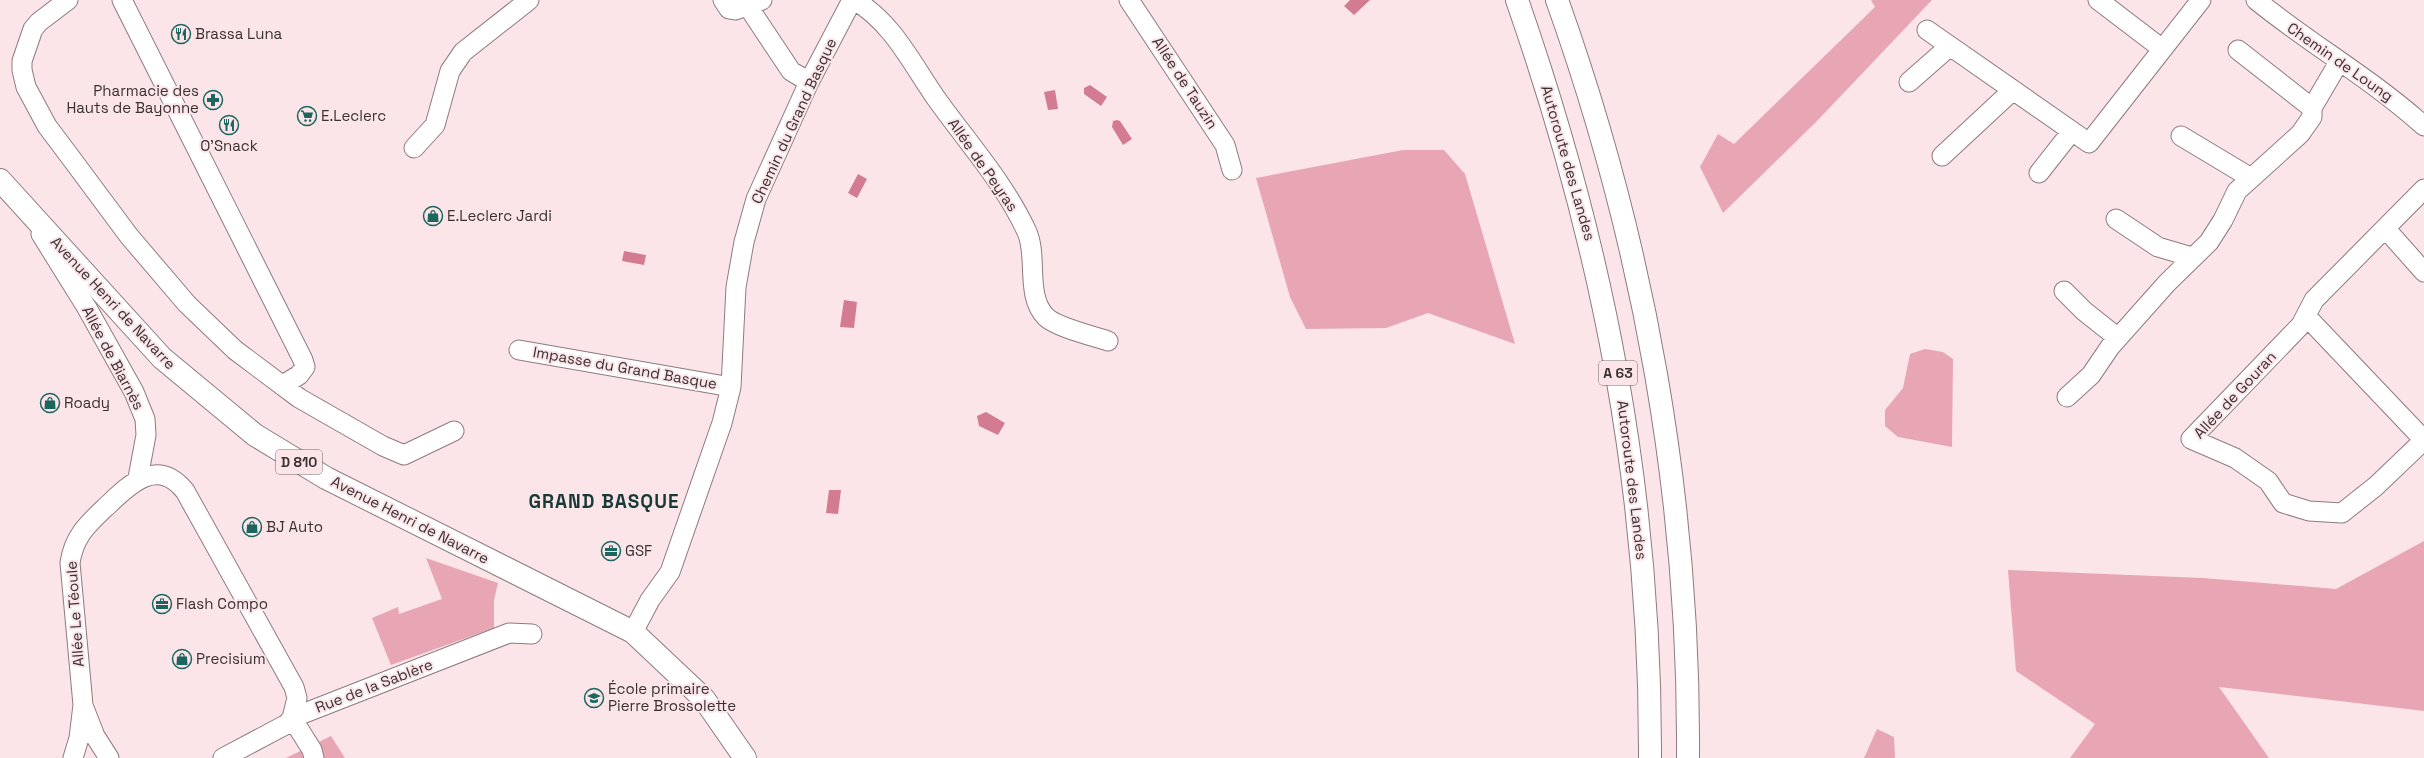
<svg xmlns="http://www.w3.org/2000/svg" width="2424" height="758" font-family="'Space Grotesk',sans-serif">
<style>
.green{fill:#e8a6b4}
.water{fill:#d37c91}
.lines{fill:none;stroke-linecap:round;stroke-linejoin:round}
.minor-casing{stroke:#8e7b7e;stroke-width:21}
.major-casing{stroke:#8e7b7e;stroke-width:24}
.highway-casing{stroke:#8e7b7e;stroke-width:24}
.minor{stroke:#fff;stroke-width:19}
.major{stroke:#fff;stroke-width:22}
.highway{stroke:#fff;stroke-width:22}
.labels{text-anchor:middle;stroke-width:4;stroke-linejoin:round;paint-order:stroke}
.shield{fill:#fbe5e9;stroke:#736769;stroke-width:1}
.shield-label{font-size:14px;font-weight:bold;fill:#393132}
.poi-label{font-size:15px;fill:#393132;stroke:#fbe5e9;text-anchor:start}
.street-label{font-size:15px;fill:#393132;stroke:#fbe5e9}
.district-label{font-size:19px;font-weight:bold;letter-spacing:1px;fill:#183a36;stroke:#fbe5e9}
</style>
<rect width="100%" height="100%" fill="#fbe5e9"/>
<path class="green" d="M1871,0H1932L1818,120L1723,213L1700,167L1718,134L1734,144L1875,7Z
M1403,150H1444L1465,174L1515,344L1428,313L1386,328L1306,329L1290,297L1256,178Z
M1925,349L1943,352L1953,359L1952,447L1898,437L1885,426V410L1903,388L1910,354Z
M2424,541V711L2219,687L2269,758H2070L2095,724L2016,671L2008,570L2203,578L2336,589Z
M426,558L498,583L494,600V628L391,665L372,618L398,607L399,614L442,599Z
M1877,729L1894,737L1895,758H1864Z
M331,736L345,758H286Z"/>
<path class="water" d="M1350,0H1370L1354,15L1344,6Z
M1090,85L1107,97L1101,106L1084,94V88Z
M1055,90L1058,109L1048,110L1044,92Z
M1117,120L1120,121L1132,139L1123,145L1112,127L1113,121Z
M858,174L867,179L857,198L848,193Z
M624,251L646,255L644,265L622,261Z
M844,300L857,302L854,328L840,327Z
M986,412L1005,423L998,435L979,426L977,416Z
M829,490H841L838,514L826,513Z"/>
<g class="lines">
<defs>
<path id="minor" d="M68,0L39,22L33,29L22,61V70L26,87L47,126L74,162L129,236L187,304L235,350L299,398L383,446L404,455L454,431
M122,0L303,360L305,367L299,375L283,385
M723,0L729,9L735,10L750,5
M762,0L750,5L753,14L791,71L809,82
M854,0C893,22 913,66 938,101C969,144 1005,184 1027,232C1038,257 1025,296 1046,317C1056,327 1093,336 1108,341
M1129,0L1225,145L1232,170
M2098,0L2161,48
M2256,0C2310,44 2372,79 2424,126
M1927,30L2089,143L2201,0
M2238,50L2312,108
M1909,82L1950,46
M2181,136L2251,178
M414,148L435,125L450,71L463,52L529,0
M1942,156L2013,90
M2039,173L2072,131
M2116,219L2158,247L2192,257
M2385,228L2424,272
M41,234L87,308L134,392L145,419L146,435L138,478
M2064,291L2084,311L2118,338
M2307,317L2424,440L2376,486L2342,513L2309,511L2283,503L2268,481L2235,458L2191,439L2301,325L2314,300L2424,189
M519,350L731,387
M2067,397L2091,375L2110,347L2167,283L2209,242L2223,220L2237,191L2300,134L2312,117V108L2339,62
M633,632L650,600L670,572L722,423L731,387L736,287L744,242L756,199L809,82L852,0
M84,708L95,736L109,758
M73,758L79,738L83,705L70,563C74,535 89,523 109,504C132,482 158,458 185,491L294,687L297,698L292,718L312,750L314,758
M223,758L287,724L292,718L509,633L532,634"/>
<path id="major" d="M0,180L162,358L255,435L326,478L633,632L704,699L745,758"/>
<path id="highway" d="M1517,0C1604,249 1651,494 1650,758
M1557,0C1644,243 1690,500 1688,758"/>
</defs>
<use href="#minor" class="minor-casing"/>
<use href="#major" class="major-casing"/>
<use href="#highway" class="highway-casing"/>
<use href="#minor" class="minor"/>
<use href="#major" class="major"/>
<use href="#highway" class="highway"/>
</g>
<defs>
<symbol id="restaurant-ring" viewBox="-11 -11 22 22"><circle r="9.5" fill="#fbe5e9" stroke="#1b665f" stroke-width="1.5"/><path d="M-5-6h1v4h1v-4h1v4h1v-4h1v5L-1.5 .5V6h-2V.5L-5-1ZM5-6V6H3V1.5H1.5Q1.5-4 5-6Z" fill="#1b665f"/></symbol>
<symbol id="pharmacy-ring" viewBox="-11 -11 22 22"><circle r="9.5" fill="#fbe5e9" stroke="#1b665f" stroke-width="1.5"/><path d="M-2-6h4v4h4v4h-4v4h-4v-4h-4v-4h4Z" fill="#1b665f"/></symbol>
<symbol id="supermarket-ring" viewBox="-11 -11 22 22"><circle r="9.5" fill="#fbe5e9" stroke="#1b665f" stroke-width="1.5"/><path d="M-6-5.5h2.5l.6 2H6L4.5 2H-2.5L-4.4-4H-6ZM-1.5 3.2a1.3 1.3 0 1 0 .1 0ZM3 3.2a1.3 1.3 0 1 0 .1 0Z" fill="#1b665f"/></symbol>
<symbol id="shop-ring" viewBox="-11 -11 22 22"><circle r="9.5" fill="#fbe5e9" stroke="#1b665f" stroke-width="1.5"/><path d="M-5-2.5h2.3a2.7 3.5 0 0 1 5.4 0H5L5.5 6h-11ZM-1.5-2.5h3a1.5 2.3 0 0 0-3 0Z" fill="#1b665f"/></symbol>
<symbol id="office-ring" viewBox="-11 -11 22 22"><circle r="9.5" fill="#fbe5e9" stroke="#1b665f" stroke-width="1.5"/><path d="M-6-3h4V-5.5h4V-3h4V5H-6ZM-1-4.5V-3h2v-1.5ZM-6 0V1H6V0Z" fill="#1b665f"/></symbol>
<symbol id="school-ring" viewBox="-11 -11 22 22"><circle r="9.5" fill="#fbe5e9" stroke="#1b665f" stroke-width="1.5"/><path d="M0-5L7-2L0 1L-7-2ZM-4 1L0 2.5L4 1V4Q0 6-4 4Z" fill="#1b665f"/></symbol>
</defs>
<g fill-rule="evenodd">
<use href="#restaurant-ring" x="170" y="23" width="22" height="22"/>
<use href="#pharmacy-ring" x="202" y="89" width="22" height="22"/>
<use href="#supermarket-ring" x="296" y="105" width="22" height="22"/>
<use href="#restaurant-ring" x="218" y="114" width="22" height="22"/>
<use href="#shop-ring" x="422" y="205" width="22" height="22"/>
<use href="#shop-ring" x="39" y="392" width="22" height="22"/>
<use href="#shop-ring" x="241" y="516" width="22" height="22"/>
<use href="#office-ring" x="600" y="540" width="22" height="22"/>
<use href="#office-ring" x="151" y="593" width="22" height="22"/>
<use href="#shop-ring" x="171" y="648" width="22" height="22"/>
<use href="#school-ring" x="583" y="687" width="22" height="22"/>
</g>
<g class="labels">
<g class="shield">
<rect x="1599" y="361" width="38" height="24" rx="3"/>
<rect x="276" y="450" width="46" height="24" rx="3"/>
</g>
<g class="shield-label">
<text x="1618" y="378">A 63</text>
<text x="299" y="467">D 810</text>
</g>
<g class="poi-label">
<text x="195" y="39">Brassa Luna</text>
<text x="199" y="96" text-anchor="end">Pharmacie des<tspan x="199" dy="17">Hauts de Bayonne</tspan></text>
<text x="321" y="121">E.Leclerc</text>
<text x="229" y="151" text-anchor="middle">O'Snack</text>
<text x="447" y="221">E.Leclerc Jardi</text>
<text x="64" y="408">Roady</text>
<text x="266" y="532">BJ Auto</text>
<text x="625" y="556">GSF</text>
<text x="176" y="609">Flash Compo</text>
<text x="196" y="664">Precisium</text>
<text x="608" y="694">École primaire<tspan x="608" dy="17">Pierre Brossolette</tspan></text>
</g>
<g class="street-label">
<text transform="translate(2340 62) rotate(35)" y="5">Chemin de Loung</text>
<text transform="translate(1185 83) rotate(57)" y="5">Allée de Tauzin</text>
<text transform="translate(794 121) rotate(-65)" y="5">Chemin du Grand Basque</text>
<text transform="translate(1568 163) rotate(74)" y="5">Autoroute des Landes</text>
<text transform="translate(983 165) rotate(55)" y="5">Allée de Peyras</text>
<text transform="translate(113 303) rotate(47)" y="5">Avenue Henri de Navarre</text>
<text transform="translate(113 358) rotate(62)" y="5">Allée de Biarnès</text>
<text transform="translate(625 368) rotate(10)" y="5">Impasse du Grand Basque</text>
<text transform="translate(2235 395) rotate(-47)" y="5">Allée de Gouran</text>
<text transform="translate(1632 480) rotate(83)" y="5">Autoroute des Landes</text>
<text transform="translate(410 520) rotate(27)" y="5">Avenue Henri de Navarre</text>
<text transform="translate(75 614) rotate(-94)" y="5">Allée Le Téoule</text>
<text transform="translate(374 686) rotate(-21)" y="5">Rue de la Sablère</text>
</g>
<g class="district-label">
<text x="604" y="508">GRAND BASQUE</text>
</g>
</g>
</svg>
